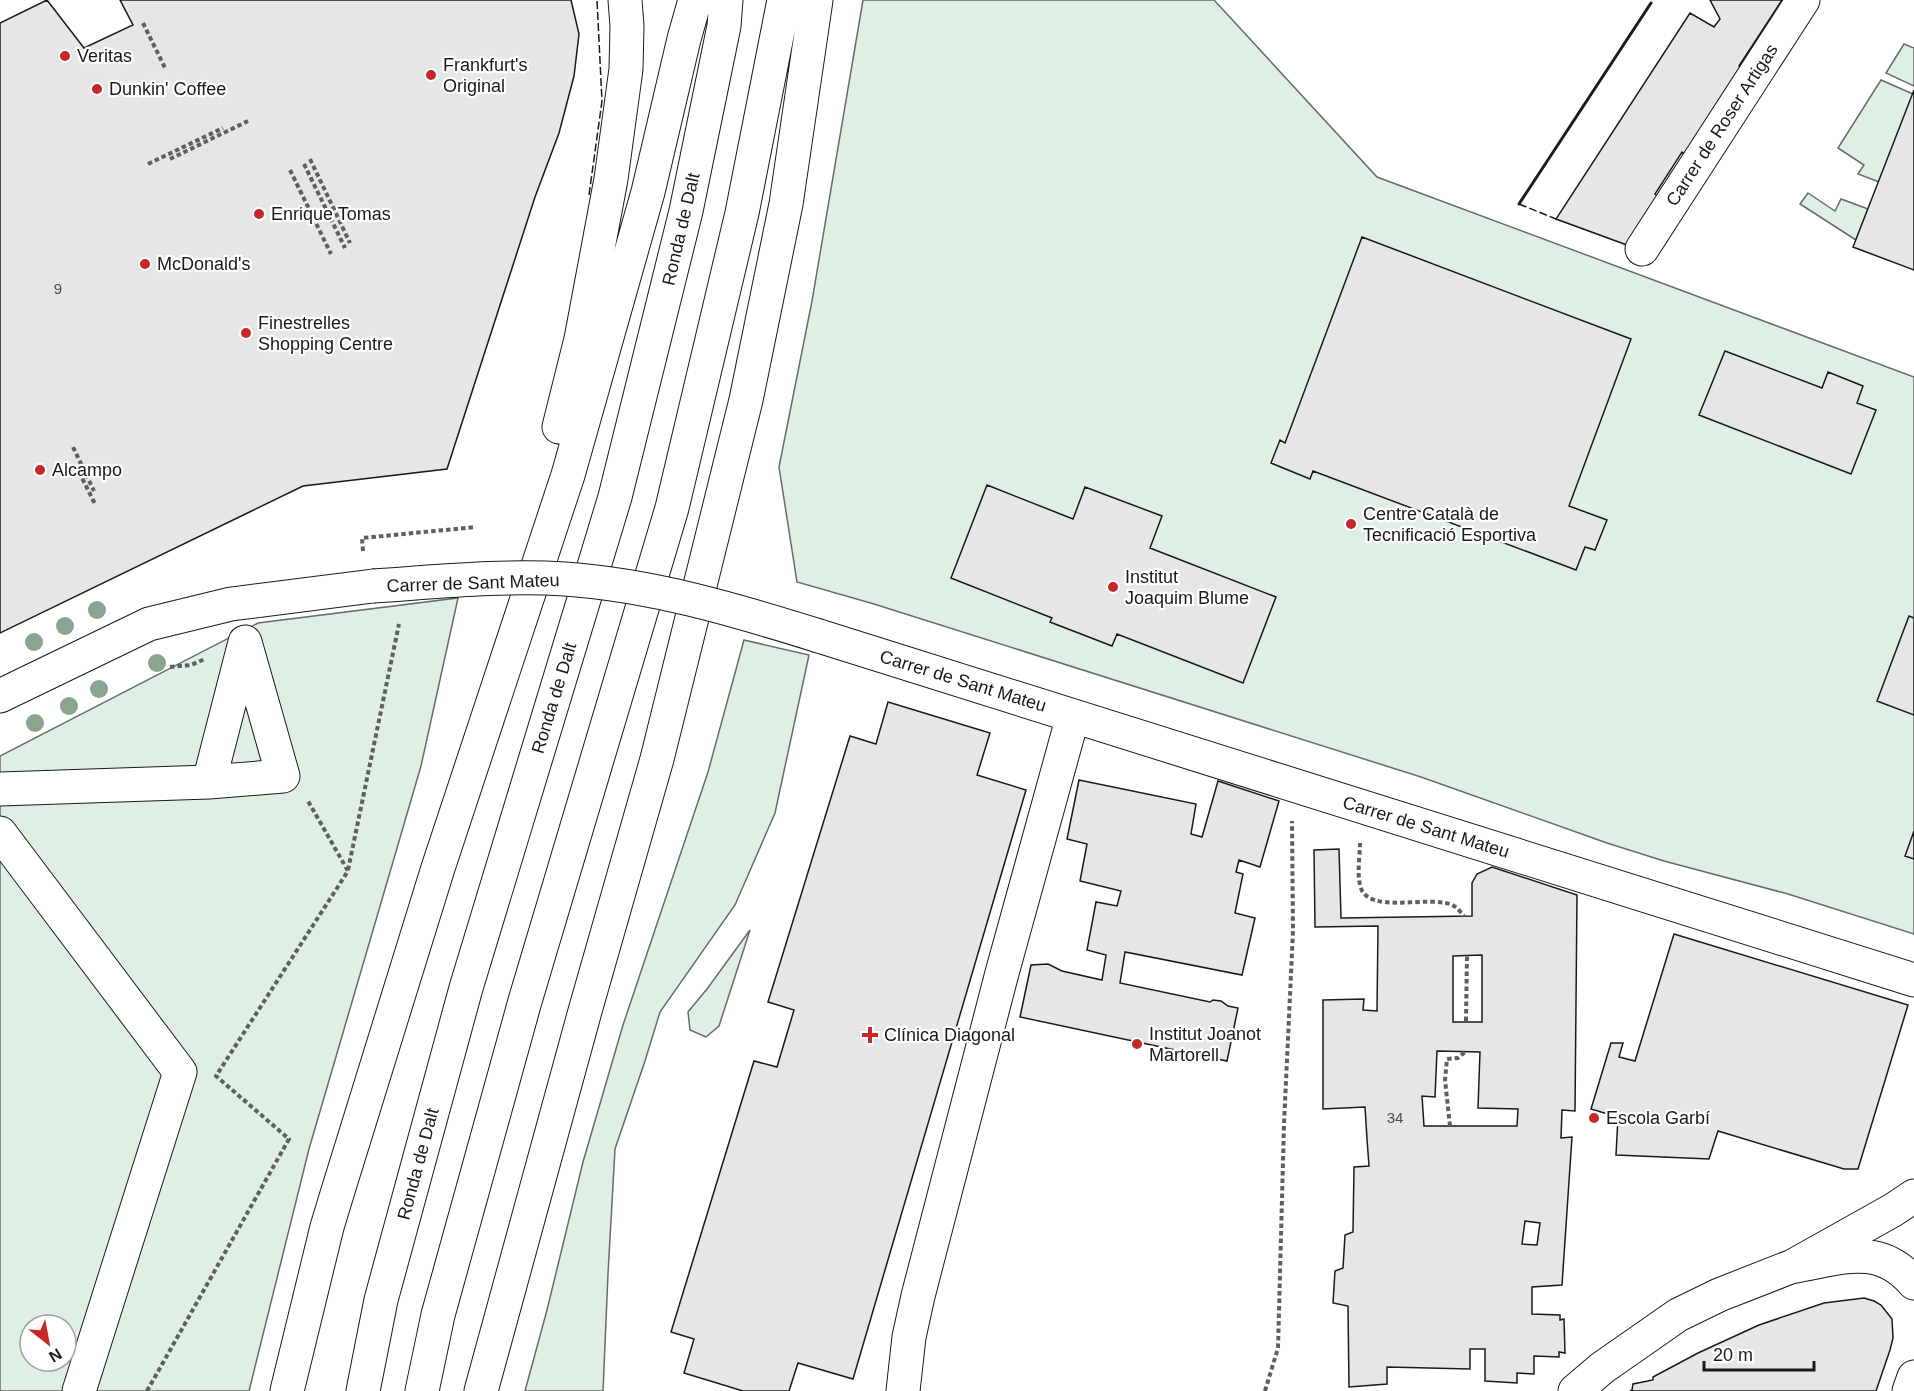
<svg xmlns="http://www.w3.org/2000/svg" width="1914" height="1391" font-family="Arial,sans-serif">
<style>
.green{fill:#e0efe3;stroke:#6a6a6a;stroke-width:1.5;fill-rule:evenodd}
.building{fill:#e6e6e6;stroke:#1a1a1a;stroke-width:1.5;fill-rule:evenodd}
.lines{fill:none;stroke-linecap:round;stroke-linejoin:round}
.minor-casing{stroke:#1a1a1a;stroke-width:35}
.highway-casing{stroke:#1a1a1a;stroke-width:35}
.path{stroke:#5f5f5f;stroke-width:4;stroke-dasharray:4.5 3;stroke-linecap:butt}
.minor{stroke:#fff;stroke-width:33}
.highway{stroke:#fff;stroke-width:33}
.minor-bridge-casing{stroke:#1a1a1a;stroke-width:35;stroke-linecap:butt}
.minor-bridge{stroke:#fff;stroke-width:33}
.fence{stroke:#1a1a1a;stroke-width:1.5;stroke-dasharray:8 3;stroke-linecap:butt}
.wall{stroke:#1a1a1a;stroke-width:3}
.tree{fill:#8aa48f}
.poi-dot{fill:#c62828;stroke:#fff;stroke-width:2}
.labels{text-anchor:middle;stroke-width:4.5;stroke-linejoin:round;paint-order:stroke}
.number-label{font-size:15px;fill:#4d4d4d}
.poi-label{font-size:18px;fill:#1a1a1a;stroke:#fff;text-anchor:start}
.street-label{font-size:18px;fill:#1a1a1a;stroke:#fff}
</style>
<rect width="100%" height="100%" fill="#fff"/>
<path class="green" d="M863,0H1214L1377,177L1914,377V934L1788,894L1664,861L1607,843L1421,777L874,604L797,582L779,467L812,301Z
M1904,44L1914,48V86L1886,73Z
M1881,80L1913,94L1879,182L1858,174L1864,165L1838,148Z
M1808,193L1835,211L1841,199L1868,209L1856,240L1800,204Z
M458,598L421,766L309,1149L249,1391H0V756L258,623ZM30,1325H66V1361H30Z
M744,640L809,655L775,813L735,905L660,1012L645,1061L615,1149L608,1274L603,1391H525L547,1310L583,1162L623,1025L708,772Z
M750,930L719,1026L706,1037L690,1030L688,1012L707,989Z"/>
<path class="building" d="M47,0L84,48L133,25L120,0H571L579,34L574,76L559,133L535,197L447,469L303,486L0,633V23Z
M1710,0H1782L1739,66L1742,69L1686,155L1682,152L1655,194L1659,197L1627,245L1556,219L1690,13L1714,27L1720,19Z
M1914,90V270L1853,247Z
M1362,237L1631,339L1569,506L1607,520L1595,550L1585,547L1576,570L1313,471L1310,479L1271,463L1280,440L1285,443Z
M1725,351L1822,388L1828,372L1863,386L1857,403L1876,410L1851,474L1699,415Z
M987,485L1073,519L1085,487L1162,516L1150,548L1276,597L1243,683L1117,634L1112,646L1050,622L1052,618L951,578Z
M1909,616L1914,618V715L1877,701Z
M888,702L990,733L977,775L1026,790L853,1379L798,1363L789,1391H743L684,1373L694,1339L671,1332L754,1061L777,1067L794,1010L768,1002L850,736L876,744Z
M1079,780L1196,804L1191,834L1202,837L1218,781L1279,801L1260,867L1239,860L1236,872L1243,874L1235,913L1255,918L1242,975L1125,952L1120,983L1210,1002L1213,1000L1221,1001L1228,1006L1238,1008L1227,1061L1020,1017L1031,965L1048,964L1062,971L1102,980L1106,955L1087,950L1096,902L1117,906L1121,891L1080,881L1087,844L1067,839Z
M1914,831V859L1905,856Z
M1339,849L1341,918L1472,916V883L1477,874L1492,867L1577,895L1575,1111L1562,1110L1561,1138L1572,1137L1562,1285L1532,1287V1314L1560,1315V1320L1564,1319L1565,1353L1559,1352V1357L1534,1356V1374L1517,1373V1383L1485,1381V1349H1470V1369L1387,1367V1384L1349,1387L1348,1306L1333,1303L1335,1271L1343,1268L1345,1235L1353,1232L1354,1167L1369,1166L1367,1139L1365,1107L1323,1109V1000L1364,999L1363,1010L1377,1011L1378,926L1315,927L1314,850ZM1482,955V1022H1453V956ZM1437,1051L1480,1052L1478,1108L1518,1109L1517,1126H1424L1422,1096L1435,1097ZM1525,1221L1540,1223L1537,1245L1522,1244Z
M1674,934L1908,1005L1858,1169H1844L1718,1131L1709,1159L1616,1155L1618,1117L1591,1109L1611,1043H1623L1619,1057L1635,1061Z
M1864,1298L1874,1301L1881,1305L1892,1319L1893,1338L1890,1350L1876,1391H1630L1632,1390L1633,1384L1653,1380V1377L1698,1353L1759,1325L1824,1303Z"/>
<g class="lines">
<defs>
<path id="minor" d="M1642,249L1803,0
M819,636L1914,980
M0,696L149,624L231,604L373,586
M0,789L209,782L283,776L245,642L209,782
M0,833L180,1072L79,1391
M1796,1266C1842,1258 1879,1242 1914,1283
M903,1391L909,1337L918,1296L1002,973L1073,716
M1909,1391L1914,1377"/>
<path id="highway" d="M559,427L581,339L611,179L626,69L627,26L625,0
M287,1391L327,1227L337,1194L438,868L568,475L648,192L684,39L695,0
M363,1391L381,1300L466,988L615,497L686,211L724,26L726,0
M422,1391L438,1315L525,1001L672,508L742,213L784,0
M481,1391L585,1011L657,759L746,400L786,204L816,0
M1575,1391L1602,1368L1678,1315L1719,1295L1793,1266L1893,1210L1914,1196"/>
</defs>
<use href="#minor" class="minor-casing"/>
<use href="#highway" class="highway-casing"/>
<path class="path" d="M143,23L166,70
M170,159L248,121
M310,159L350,243
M148,164L223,128
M304,164L345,248
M290,170L331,254
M73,447L94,491
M79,472L95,504
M363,551L362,538L476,527
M170,667L191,665L205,659
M1360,843C1360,856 1357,872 1360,885C1366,917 1433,893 1454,906C1458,908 1461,913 1464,916
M348,870L399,624
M1466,1021L1467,956
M1450,1126L1445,1080L1447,1059L1458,1058L1465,1052
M147,1391L289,1139L216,1076L348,871L308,801
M1265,1391L1278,1348L1284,1124L1293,931L1292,821"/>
<use href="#minor" class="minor"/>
<use href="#highway" class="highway"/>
<defs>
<path id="minor-bridge" d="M373,586C436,582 501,575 565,579C652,585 736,610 819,636"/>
</defs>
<use href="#minor-bridge" class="minor-bridge-casing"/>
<use href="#minor-bridge" class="minor-bridge"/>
<path class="fence" d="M589,195L602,101L597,0
M1519,204L1556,219"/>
<path class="wall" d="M1519,204L1651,3"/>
</g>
<g class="tree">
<circle cx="97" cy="610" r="9"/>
<circle cx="65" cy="626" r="9"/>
<circle cx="34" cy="642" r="9"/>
<circle cx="157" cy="663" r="9"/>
<circle cx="99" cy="689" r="9"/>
<circle cx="69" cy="706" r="9"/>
<circle cx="35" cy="723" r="9"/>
</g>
<g class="poi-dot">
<circle cx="65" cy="56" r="6"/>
<circle cx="431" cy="75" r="6"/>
<circle cx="97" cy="89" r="6"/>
<circle cx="259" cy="214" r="6"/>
<circle cx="145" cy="264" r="6"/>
<circle cx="246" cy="333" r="6"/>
<circle cx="40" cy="470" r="6"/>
<circle cx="1351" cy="524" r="6"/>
<circle cx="1113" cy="587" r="6"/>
<path d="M867 1026h6v6h6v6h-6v6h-6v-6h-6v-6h6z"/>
<circle cx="1137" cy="1044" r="6"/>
<circle cx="1594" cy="1118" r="6"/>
</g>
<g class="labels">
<g class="number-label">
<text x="58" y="294">9</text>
<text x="1395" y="1123">34</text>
</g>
<g class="poi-label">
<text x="77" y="62">Veritas</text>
<text x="443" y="71">Frankfurt's<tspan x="443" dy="21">Original</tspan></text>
<text x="109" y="95">Dunkin' Coffee</text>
<text x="271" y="220">Enrique Tomas</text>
<text x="157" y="270">McDonald's</text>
<text x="258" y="329">Finestrelles<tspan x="258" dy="21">Shopping Centre</tspan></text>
<text x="52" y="476">Alcampo</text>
<text x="1363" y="520">Centre Català de<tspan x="1363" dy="21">Tecnificació Esportiva</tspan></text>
<text x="1125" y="583">Institut<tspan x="1125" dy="21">Joaquim Blume</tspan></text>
<text x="1149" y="1040">Institut Joanot<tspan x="1149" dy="21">Martorell</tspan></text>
<text x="884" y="1041">Clínica Diagonal</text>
<text x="1606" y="1124">Escola Garbí</text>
</g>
<g class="street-label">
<text transform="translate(1722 125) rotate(-57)" y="6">Carrer de Roser Artigas</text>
<text transform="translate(681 229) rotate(-77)" y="6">Ronda de Dalt</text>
<text transform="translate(473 583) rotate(-2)" y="6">Carrer de Sant Mateu</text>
<text transform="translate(963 681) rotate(17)" y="6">Carrer de Sant Mateu</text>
<text transform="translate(554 698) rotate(-73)" y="6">Ronda de Dalt</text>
<text transform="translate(1426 827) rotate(17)" y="6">Carrer de Sant Mateu</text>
<text transform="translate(418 1164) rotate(-75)" y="6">Ronda de Dalt</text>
</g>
</g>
<g transform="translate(48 1343) rotate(149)"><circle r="28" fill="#ffffff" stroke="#a3a3a3" stroke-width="1.5"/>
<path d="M0-4.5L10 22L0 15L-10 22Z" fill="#c62828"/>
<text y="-9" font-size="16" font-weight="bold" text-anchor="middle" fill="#1a1a1a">N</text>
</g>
<path d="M1704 1361v9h110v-9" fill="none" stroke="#1a1a1a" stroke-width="3"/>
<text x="1713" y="1361" font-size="18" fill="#1a1a1a" stroke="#ffffff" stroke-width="4.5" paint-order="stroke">20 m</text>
</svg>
